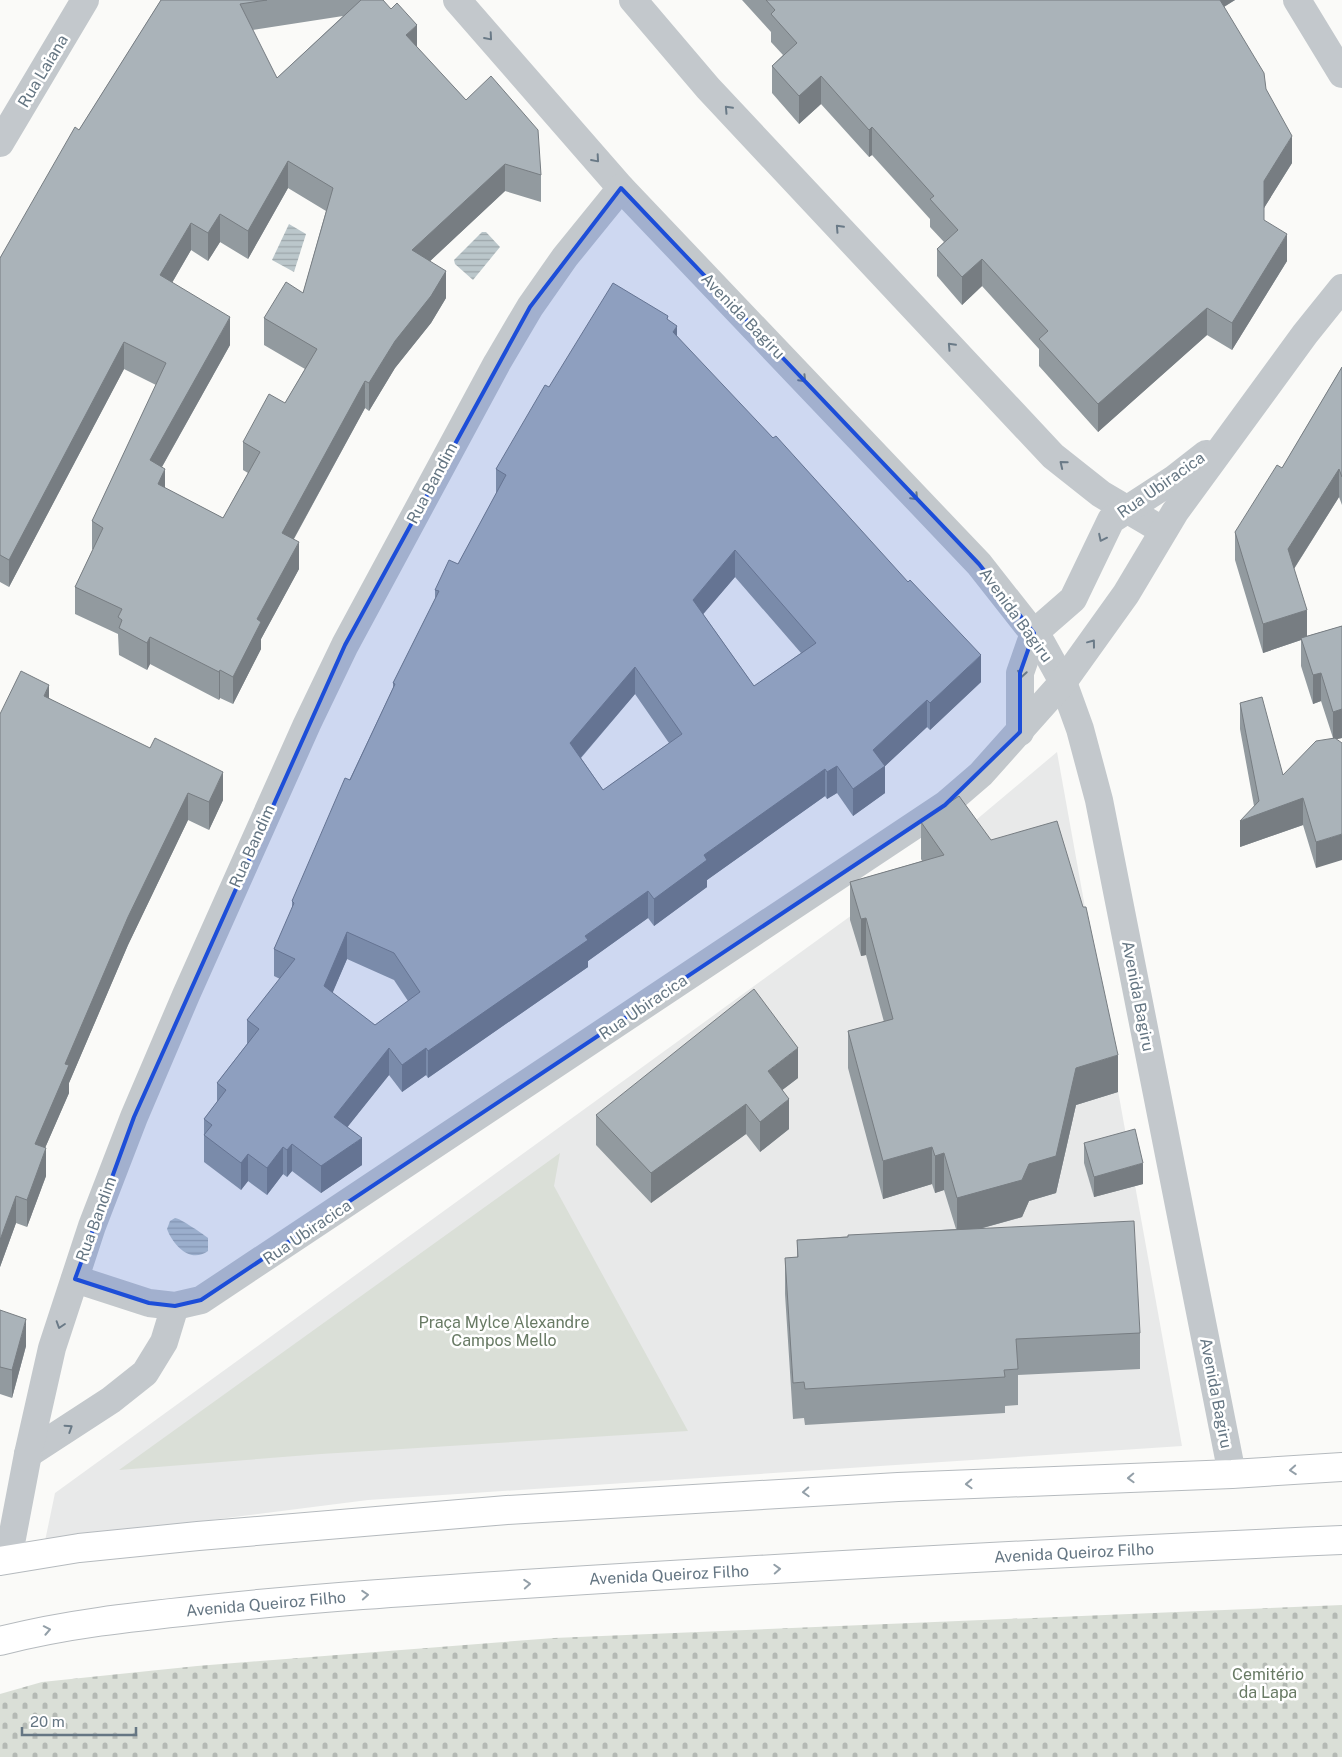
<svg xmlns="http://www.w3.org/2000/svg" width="1342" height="1757" font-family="'Public Sans',sans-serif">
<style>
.built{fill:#e8e9e9}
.cemetery{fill:url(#cemetery-stones)}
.park{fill:#dadfd7}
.water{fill:url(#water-rules)}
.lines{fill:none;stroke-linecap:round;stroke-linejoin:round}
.major-casing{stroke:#b5babe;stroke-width:30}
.minor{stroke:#c3c8cc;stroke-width:28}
.major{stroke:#fff;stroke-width:28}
.wall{fill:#929a9f;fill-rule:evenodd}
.shaded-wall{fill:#777d82}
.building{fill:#aab3b9;stroke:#777d82;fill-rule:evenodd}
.oneway{stroke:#6a7a87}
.oneway2{stroke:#939fa8}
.marked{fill:#1d4ed8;fill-opacity:0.2;stroke:#1d4ed8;stroke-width:4;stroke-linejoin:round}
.labels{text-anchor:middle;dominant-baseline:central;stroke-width:5;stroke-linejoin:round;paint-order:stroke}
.street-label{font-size:16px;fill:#657683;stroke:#fff}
.park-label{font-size:16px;fill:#687a64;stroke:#fff}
</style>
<defs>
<pattern id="cemetery-stones" width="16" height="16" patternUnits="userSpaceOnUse" patternTransform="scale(1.25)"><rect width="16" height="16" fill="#dadfd7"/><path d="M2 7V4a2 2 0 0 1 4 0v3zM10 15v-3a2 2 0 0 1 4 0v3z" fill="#b4b9b4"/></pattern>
<pattern id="water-rules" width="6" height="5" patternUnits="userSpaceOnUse" patternTransform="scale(1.25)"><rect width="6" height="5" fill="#bbc7cb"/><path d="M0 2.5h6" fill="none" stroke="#9ca6aa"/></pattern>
</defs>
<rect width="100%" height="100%" fill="#fafaf8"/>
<path class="built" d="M 1057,752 L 1182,1446 L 368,1500 L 45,1541 L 55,1493 L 932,857 Z"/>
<path class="cemetery" d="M 1342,1605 L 1342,1757 L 0,1757 L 0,1694 L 42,1682 L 197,1666 L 554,1638 Z"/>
<path class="park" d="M 560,1153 L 554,1186 L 688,1431 L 321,1454 L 119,1470 Z"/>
<g class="water">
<path d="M 289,224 L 306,234 L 294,272 L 272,260 Z"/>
<path d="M 482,232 L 486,232 L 500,247 L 473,280 L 455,264 L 454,260 Z"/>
<path d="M 175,1218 C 180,1218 204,1235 208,1238 L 208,1251 C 190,1264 173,1245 167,1229 L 170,1221 Z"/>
</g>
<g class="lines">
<defs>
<g id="major">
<path d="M 0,1561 L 79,1548 L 198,1536 L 507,1510 L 898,1487 L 1232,1474 L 1342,1467"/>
<path d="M 0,1641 C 66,1624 133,1617 200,1610 C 308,1598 416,1591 524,1584 C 797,1567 1069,1552 1342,1540"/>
</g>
</defs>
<use href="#major" class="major-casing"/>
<g class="minor">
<path d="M 457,0 L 621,188 L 979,564 L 1042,644 L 1063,682 L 1080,729 L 1099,800 L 1232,1474"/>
<path d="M 633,0 L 708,88 L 1053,456 L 1101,494 L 1162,530"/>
<path d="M 1297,0 L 1342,74"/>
<path d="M 0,143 L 85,0"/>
<path d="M 1020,732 L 1020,673 L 1034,633 L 1073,599 L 1111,520 L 1174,479 L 1206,454"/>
<path d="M 75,1279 L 149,1303 L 175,1306 L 201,1300 L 945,805 L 981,774 L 1063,682 L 1126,594 L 1175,512 L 1305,334 L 1342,288"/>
<path d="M 28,1454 L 111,1400 L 145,1373 L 164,1342 L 175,1306"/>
<path d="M 8,1559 L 28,1454 L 52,1348 L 92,1226 L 134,1117 L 186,995 L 307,724 L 345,645 L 497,363 L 530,307 L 565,257 L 621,188"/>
</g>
<use href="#major" class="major"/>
</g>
<g class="wall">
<path d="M 161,0 L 383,0 L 417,48 L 466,100 L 541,175 L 541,202 L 505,191 L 430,261 L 446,298 L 431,323 L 395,368 L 369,411 L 365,408 L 294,539 L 299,569 L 261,639 L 261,649 L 233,704 L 220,698 L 219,700 L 150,664 L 147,670 L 119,655 L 118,634 L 75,614 L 75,587 L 93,549 L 92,549 L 92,521 L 156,385 L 124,369 L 9,587 L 0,582 L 0,258 L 79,130 ZM 343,16 L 277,78 L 252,30 ZM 288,188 L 326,211 L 303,293 L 264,318 L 264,345 L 305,369 L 285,403 L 243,442 L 243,470 L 248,473 L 223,518 L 165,488 L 162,467 L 230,345 L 172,283 L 191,250 L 208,261 L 220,242 L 248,259 Z"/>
<path d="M 742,0 L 1235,0 L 1224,7 L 1266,89 L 1292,163 L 1264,208 L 1264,220 L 1287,261 L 1232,350 L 1207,335 L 1098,432 L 1039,366 L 1039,349 L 982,286 L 962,305 L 937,276 L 937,249 L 944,242 L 930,227 L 930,219 L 872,155 L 869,157 L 821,104 L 799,124 L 772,93 L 772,66 L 783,55 L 771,42 L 771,32 Z"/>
<path d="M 668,320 L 677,337 L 981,682 L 930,730 L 927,727 L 885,766 L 885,793 L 853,816 L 837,793 L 827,799 L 825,796 L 707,880 L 707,887 L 654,926 L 648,918 L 588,961 L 588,967 L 428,1078 L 426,1075 L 402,1092 L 389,1075 L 347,1127 L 362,1165 L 321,1193 L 292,1171 L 287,1177 L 283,1174 L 267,1195 L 248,1181 L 241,1190 L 204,1162 L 204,1119 L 217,1102 L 217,1083 L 247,1044 L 247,1020 L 280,979 L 274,976 L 274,949 L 292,909 L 292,901 L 393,688 L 393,683 L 435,599 L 435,590 L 458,564 L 496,494 L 496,469 L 549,387 ZM 735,577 L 801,653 L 754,686 L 703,614 ZM 635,694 L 669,743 L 603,790 L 581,758 ZM 347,959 L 394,980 L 408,1001 L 375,1025 L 332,993 Z"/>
<path d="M 1342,367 L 1342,505 L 1339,497 L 1294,569 L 1307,636 L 1342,626 L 1342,738 L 1336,739 L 1316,868 L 1303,825 L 1240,847 L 1254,806 L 1240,729 L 1240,703 L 1283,775 L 1333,738 L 1321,701 L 1313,704 L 1301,666 L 1301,640 L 1263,653 L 1235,560 L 1235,532 L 1282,468 Z"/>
<path d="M 49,698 L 223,800 L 209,830 L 188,820 L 128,945 L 69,1083 L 69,1093 L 45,1148 L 46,1176 L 27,1227 L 16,1223 L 0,1267 L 0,714 Z"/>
<path d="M 921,822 L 1118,1092 L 1076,1105 L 1056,1193 L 1029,1201 L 1022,1217 L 983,1228 L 1140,1333 L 1140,1369 L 1018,1375 L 1018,1405 L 1005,1406 L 1005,1413 L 805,1425 L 804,1418 L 793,1419 L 785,1294 L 785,1258 L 797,1257 L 797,1240 L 956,1229 L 944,1190 L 935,1193 L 932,1184 L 883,1199 L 848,1068 L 848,1031 L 884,1022 L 866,955 L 861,956 L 850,920 L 850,882 L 922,861 L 921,859 Z"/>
<path d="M 798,1078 L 782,1090 L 789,1129 L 760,1152 L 746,1134 L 651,1203 L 596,1145 L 596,1115 Z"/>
<path d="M 1084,1143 L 1143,1184 L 1094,1197 L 1084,1163 Z"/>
<path d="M 0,1310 L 26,1346 L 12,1398 L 0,1394 Z"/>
</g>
<g class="shaded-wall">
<path d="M 1212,0 L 1235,0 L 1212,14 Z"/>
<path d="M 417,25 L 417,52 L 406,35 Z"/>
<path d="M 821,76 L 821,104 L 799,124 L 799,96 Z"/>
<path d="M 872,127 L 872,155 L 869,157 L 869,130 Z"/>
<path d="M 1292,136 L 1292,163 L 1264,208 L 1264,181 Z"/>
<path d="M 288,161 L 288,188 L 248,259 L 248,231 Z"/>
<path d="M 505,164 L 505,191 L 412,278 L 412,250 Z"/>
<path d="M 220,214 L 220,242 L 208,261 L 208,233 Z"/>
<path d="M 191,223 L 191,250 L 160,303 L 160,275 Z"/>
<path d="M 1287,234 L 1287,261 L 1232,350 L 1232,323 Z"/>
<path d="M 982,259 L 982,286 L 962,305 L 962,277 Z"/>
<path d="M 446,271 L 446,298 L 431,323 L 395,368 L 369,411 L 369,383 L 395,341 Z"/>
<path d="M 1207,308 L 1207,335 L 1098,432 L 1098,404 Z"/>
<path d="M 230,317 L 230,345 L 150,488 L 150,460 Z"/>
<path d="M 677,326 L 677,353 L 673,332 Z"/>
<path d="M 124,342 L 124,369 L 9,587 L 9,560 Z"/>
<path d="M 365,381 L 365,408 L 282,560 L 282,533 Z"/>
<path d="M 165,469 L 165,497 L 158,484 Z"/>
<path d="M 1339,469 L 1339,497 L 1288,578 L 1288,549 Z"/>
<path d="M 299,542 L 299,569 L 261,639 L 261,649 L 233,704 L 233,677 L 257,619 Z"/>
<path d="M 735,550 L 735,577 L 693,626 L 693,600 Z"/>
<path d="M 1307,610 L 1307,638 L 1263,653 L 1263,624 Z"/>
<path d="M 150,637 L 150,664 L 147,670 L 147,643 Z"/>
<path d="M 981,655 L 981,682 L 930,730 L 930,703 Z"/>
<path d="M 635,667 L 635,694 L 570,770 L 570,743 Z"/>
<path d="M 220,670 L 220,698 L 219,700 L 219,672 Z"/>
<path d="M 1321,673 L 1321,701 L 1313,704 L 1313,675 Z"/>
<path d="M 49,685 L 49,712 L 44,696 Z"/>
<path d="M 927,700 L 927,727 L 883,768 L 885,766 L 885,793 L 853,816 L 853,789 L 873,750 Z"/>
<path d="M 1342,709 L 1342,738 L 1333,740 L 1333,712 Z"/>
<path d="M 837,766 L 837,793 L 827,799 L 827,772 Z"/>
<path d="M 825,769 L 825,796 L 707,880 L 707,887 L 654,926 L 654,899 L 704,855 Z"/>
<path d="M 223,772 L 223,800 L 209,830 L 209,802 Z"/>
<path d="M 188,793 L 188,820 L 128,945 L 69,1083 L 69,1093 L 35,1171 L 35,1144 L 65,1064 L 128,917 Z"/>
<path d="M 1303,798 L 1303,825 L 1240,847 L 1240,821 Z"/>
<path d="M 1342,834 L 1342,860 L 1316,868 L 1316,842 Z"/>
<path d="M 648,891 L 648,918 L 588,961 L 588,967 L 428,1078 L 428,1051 L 585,936 Z"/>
<path d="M 866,918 L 866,955 L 861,956 L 861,919 Z"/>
<path d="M 347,932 L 347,959 L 324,1013 L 324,986 Z"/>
<path d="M 389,1048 L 389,1075 L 334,1144 L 334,1117 Z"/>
<path d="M 426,1048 L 426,1075 L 402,1092 L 402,1065 Z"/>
<path d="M 798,1048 L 798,1078 L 768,1101 L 768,1071 Z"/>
<path d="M 1118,1055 L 1118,1092 L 1076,1105 L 1056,1193 L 1029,1201 L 1022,1217 L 957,1235 L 957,1198 L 1029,1164 L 1076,1068 Z"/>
<path d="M 789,1099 L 789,1129 L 760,1152 L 760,1122 Z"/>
<path d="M 746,1104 L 746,1134 L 651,1203 L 651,1173 Z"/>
<path d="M 362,1138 L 362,1165 L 321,1193 L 321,1166 Z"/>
<path d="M 292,1144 L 292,1171 L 287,1177 L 287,1150 Z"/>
<path d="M 283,1147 L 283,1174 L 267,1195 L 267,1168 Z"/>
<path d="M 932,1147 L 932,1184 L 883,1199 L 883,1161 Z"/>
<path d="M 46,1148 L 46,1176 L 27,1227 L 27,1200 Z"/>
<path d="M 944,1153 L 944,1190 L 935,1193 L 935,1156 Z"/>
<path d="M 248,1154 L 248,1181 L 241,1190 L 241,1163 Z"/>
<path d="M 1143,1163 L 1143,1184 L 1094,1197 L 1094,1177 Z"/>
<path d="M 16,1196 L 16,1223 L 0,1267 L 0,1240 Z"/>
<path d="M 26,1319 L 26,1346 L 12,1398 L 12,1370 Z"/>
</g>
<g class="building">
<path d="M 161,0 L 267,0 L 240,4 L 277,78 L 361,0 L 383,0 L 391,9 L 397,3 L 417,25 L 406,35 L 466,100 L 491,76 L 538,130 L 541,175 L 505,164 L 412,250 L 446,271 L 431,296 L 395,341 L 369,383 L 365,381 L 282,533 L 299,542 L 257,619 L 261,622 L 233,677 L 220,670 L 219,672 L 150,637 L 147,643 L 119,628 L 122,620 L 118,617 L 122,609 L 75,587 L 103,528 L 92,521 L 166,363 L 124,342 L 9,560 L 0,555 L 0,258 L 75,127 L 79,130 ZM 288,161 L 333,188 L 303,293 L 286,282 L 264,318 L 317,349 L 285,403 L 269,394 L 243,442 L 260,452 L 223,518 L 158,484 L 165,469 L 150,460 L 230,317 L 160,275 L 191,223 L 208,233 L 220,214 L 248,231 Z"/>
<path d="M 766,0 L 1220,0 L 1264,73 L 1266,89 L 1292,136 L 1264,181 L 1264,220 L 1287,234 L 1232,323 L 1207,308 L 1098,404 L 1039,339 L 1048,331 L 982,259 L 962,277 L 937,249 L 958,230 L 930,199 L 934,196 L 872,127 L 869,130 L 821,76 L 799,96 L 772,66 L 797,43 L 771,14 L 775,10 Z"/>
<path d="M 613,283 L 668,316 L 667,319 L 677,326 L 673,332 L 773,438 L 776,436 L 908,582 L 910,580 L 981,655 L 930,703 L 927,700 L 873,750 L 885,766 L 853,789 L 837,766 L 827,772 L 825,769 L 704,855 L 707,860 L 654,899 L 648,891 L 585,936 L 588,940 L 428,1051 L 426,1048 L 402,1065 L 389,1048 L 334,1117 L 362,1138 L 321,1166 L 292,1144 L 287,1150 L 283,1147 L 267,1168 L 248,1154 L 241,1163 L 204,1135 L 212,1125 L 204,1119 L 226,1090 L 217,1083 L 259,1029 L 247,1020 L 295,959 L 274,949 L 294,903 L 292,901 L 345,778 L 350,780 L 395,684 L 393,683 L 439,591 L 435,590 L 449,560 L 458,564 L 506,475 L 496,469 L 545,385 L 549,387 ZM 735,550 L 816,643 L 754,686 L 693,600 ZM 635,667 L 682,734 L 603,790 L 570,743 ZM 347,932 L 394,953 L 420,992 L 375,1025 L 324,986 Z"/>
<path d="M 1342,367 L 1342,477 L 1339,469 L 1288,549 L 1307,610 L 1263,624 L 1235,532 L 1277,465 L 1282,468 Z"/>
<path d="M 1342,626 L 1342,709 L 1333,712 L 1321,673 L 1313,675 L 1301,638 Z"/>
<path d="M 21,671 L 49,685 L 44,696 L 150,748 L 155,738 L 223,772 L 209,802 L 188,793 L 128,917 L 65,1064 L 69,1065 L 35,1144 L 46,1148 L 27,1200 L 16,1196 L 0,1240 L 0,714 Z"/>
<path d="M 1262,697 L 1283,775 L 1316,741 L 1335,738 L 1342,743 L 1342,834 L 1316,842 L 1303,798 L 1240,821 L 1259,801 L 1240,703 Z"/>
<path d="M 959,796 L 991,840 L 1057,821 L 1083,907 L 1086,907 L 1118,1055 L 1076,1068 L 1056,1156 L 1029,1164 L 1022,1180 L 957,1198 L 944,1153 L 935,1156 L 932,1147 L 883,1161 L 848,1031 L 893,1019 L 866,918 L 861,919 L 850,882 L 944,855 L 921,822 Z"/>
<path d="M 754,989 L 798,1048 L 768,1071 L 789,1099 L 760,1122 L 746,1104 L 651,1173 L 596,1115 Z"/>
<path d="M 1135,1129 L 1143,1163 L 1094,1177 L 1084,1143 Z"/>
<path d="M 1134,1221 L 1140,1333 L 1016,1339 L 1018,1369 L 1004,1370 L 1005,1377 L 805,1389 L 804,1382 L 793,1383 L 785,1258 L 798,1257 L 797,1240 L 848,1237 L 848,1235 Z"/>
<path d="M 0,1310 L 26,1319 L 12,1370 L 0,1367 Z"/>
</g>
<defs><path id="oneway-chevron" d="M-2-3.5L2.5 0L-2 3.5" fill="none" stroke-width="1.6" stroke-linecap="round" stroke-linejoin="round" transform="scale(1.25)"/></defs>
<g class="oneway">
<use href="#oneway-chevron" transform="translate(489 37) rotate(49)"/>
<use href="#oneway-chevron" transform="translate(728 109) rotate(-133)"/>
<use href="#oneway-chevron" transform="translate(596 159) rotate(49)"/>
<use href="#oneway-chevron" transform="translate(839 228) rotate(-133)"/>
<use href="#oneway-chevron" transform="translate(951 346) rotate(-133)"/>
<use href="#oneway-chevron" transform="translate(803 379) rotate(46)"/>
<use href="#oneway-chevron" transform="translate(1063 464) rotate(-141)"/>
<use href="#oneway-chevron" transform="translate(915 497) rotate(46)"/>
<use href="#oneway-chevron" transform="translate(1102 538) rotate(116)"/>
<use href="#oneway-chevron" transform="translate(1092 643) rotate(-53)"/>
<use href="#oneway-chevron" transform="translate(1022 674) rotate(99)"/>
<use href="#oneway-chevron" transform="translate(60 1325) rotate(108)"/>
<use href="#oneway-chevron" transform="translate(69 1428) rotate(-33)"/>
</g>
<g class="oneway2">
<use href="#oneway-chevron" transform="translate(1293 1470) rotate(176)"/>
<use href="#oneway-chevron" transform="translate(1131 1478) rotate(178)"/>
<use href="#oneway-chevron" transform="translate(969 1484) rotate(178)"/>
<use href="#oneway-chevron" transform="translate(806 1492) rotate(177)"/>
<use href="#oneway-chevron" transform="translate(777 1569) rotate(-3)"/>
<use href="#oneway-chevron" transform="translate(527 1584) rotate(-4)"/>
<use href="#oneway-chevron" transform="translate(365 1595) rotate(-4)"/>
<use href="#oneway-chevron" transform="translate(47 1630) rotate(-11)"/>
</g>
<path class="marked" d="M 621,188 L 979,564 L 1034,633 L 1020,673 L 1020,732 L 945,805 L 201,1300 L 175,1306 L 149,1303 L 75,1279 L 134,1117 L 345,645 L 530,307 Z"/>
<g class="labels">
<g class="street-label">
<text transform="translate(43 71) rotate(-59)">Rua Laiana</text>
<text transform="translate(743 316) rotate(46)">Avenida Bagiru</text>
<text transform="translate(432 483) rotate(-62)">Rua Bandim</text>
<text transform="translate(1161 485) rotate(-35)">Rua Ubiracica</text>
<text transform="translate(1016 615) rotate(54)">Avenida Bagiru</text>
<text transform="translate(252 846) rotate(-66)">Rua Bandim</text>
<text transform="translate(1138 996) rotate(79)">Avenida Bagiru</text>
<text transform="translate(643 1007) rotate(-34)">Rua Ubiracica</text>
<text transform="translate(96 1219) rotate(-70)">Rua Bandim</text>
<text transform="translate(307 1232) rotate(-34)">Rua Ubiracica</text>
<text transform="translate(1216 1393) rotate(79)">Avenida Bagiru</text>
<text transform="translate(1074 1553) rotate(-3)">Avenida Queiroz Filho</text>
<text transform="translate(669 1575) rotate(-3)">Avenida Queiroz Filho</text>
<text transform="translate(266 1604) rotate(-5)">Avenida Queiroz Filho</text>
</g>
<g class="park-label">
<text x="504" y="1322">Praça Mylce Alexandre<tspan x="504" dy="18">Campos Mello</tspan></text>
<text x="1268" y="1674">Cemitério<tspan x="1268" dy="18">da Lapa</tspan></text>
</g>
</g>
<path d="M22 1727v8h114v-8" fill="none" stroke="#657683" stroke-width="2.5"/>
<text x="30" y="1727" font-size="15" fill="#657683" stroke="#ffffff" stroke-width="4" paint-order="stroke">20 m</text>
</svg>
